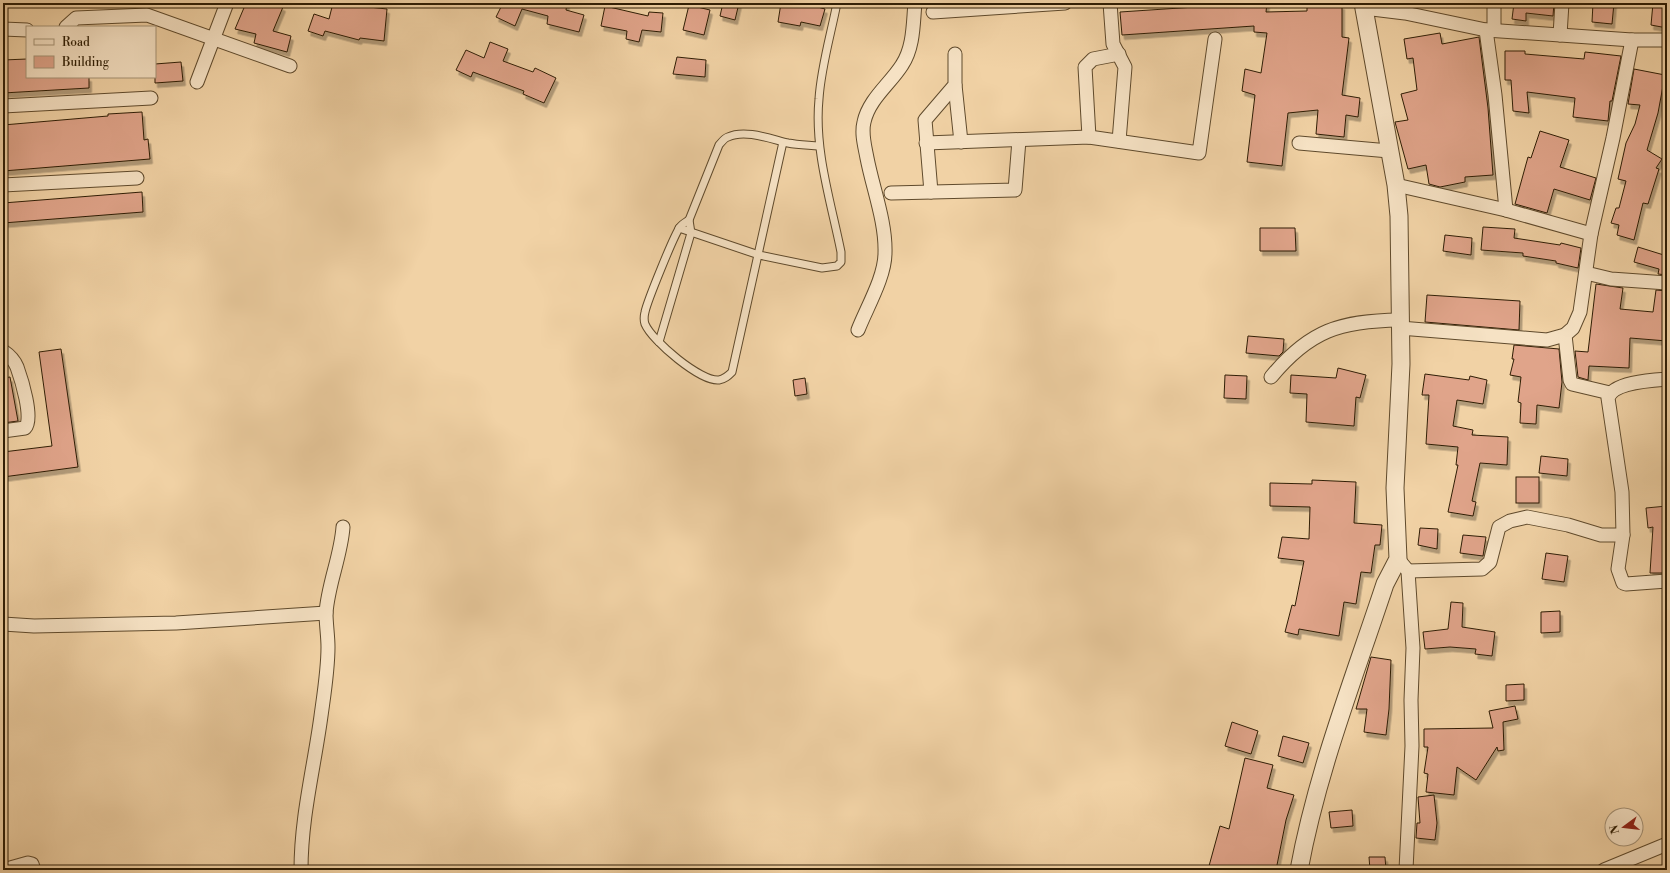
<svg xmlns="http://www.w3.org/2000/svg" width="1670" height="873" font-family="'Libre Bodoni',serif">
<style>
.building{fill:#e0a48a;stroke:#2e1d04;filter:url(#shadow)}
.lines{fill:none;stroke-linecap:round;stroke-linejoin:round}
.service-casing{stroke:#5f4a2c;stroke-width:9}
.minor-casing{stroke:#5f4a2c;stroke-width:15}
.tertiary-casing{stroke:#5f4a2c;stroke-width:19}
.service{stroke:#f6e2c4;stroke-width:7}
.minor{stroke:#f6e2c4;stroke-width:13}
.tertiary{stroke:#f6e2c4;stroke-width:17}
</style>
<defs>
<filter id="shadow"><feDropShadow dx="2.5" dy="4.5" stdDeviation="0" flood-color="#0004"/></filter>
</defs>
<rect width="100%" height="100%" fill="#f1d2a5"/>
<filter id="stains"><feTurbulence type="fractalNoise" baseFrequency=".005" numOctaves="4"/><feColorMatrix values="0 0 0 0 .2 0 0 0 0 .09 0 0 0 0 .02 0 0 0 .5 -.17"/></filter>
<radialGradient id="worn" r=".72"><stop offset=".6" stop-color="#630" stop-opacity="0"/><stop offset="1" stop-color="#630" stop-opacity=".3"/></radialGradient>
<g class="building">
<path d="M 246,3 L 275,3 L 283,7 L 273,31 L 291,36 L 287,52 L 254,43 L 256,34 L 235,29 Z"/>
<path d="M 333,3 L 387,9 L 384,41 L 360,38 L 359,40 L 325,31 L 323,36 L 308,31 L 314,14 L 329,19 Z"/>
<path d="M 503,3 L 567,3 L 566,10 L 584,15 L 579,32 L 547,24 L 548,16 L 522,9 L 515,26 L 496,17 Z"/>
<path d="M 723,3 L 739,3 L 735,20 L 720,16 Z"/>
<path d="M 781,3 L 803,3 L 825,9 L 820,26 L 801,22 L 800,26 L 778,22 Z"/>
<path d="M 1255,3 L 1267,3 L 1266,12 L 1307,11 L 1307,4 L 1342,5 L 1342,37 L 1349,38 L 1342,95 L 1360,98 L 1358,117 L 1346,115 L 1344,137 L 1316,134 L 1318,110 L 1288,113 L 1282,166 L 1247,162 L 1255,95 L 1242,91 L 1245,69 L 1261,73 L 1267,33 L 1254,32 L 1254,26 L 1122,35 L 1120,12 Z"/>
<path d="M 1514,3 L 1554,3 L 1553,16 L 1526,13 L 1526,21 L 1512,19 Z"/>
<path d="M 1593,3 L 1614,3 L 1612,24 L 1592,22 Z"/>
<path d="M 1653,3 L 1667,3 L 1667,28 L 1651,25 Z"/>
<path d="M 689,5 L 710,10 L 704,35 L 683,30 Z"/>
<path d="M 605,6 L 648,16 L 649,12 L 663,13 L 661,32 L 642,30 L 639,42 L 626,39 L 627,31 L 601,26 Z"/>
<path d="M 1440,33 L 1442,44 L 1479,37 L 1488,108 L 1493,175 L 1465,177 L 1465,182 L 1440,187 L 1429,184 L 1426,165 L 1408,169 L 1395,122 L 1408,120 L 1401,94 L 1417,90 L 1413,58 L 1407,59 L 1404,39 Z"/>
<path d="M 490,42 L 508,49 L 503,61 L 533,72 L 535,68 L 556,78 L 544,103 L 523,94 L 524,91 L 473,72 L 471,77 L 456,70 L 466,50 L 484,58 Z"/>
<path d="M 1505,51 L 1525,51 L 1525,54 L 1584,59 L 1585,52 L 1621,56 L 1612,101 L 1610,101 L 1608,121 L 1573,117 L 1575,98 L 1527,92 L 1529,113 L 1513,111 L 1511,80 L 1505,80 Z"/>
<path d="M 677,57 L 706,60 L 705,77 L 673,74 Z"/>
<path d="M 27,59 L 27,77 L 89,77 L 89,88 L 3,93 L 3,60 Z"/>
<path d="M 181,62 L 183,81 L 155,83 L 155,64 Z"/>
<path d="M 1634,69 L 1665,75 L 1658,113 L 1647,150 L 1662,159 L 1656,168 L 1659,169 L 1648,204 L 1643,203 L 1634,240 L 1617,235 L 1619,225 L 1611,223 L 1616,208 L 1619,208 L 1626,181 L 1618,179 L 1626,143 L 1635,124 L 1640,105 L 1628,104 Z"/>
<path d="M 142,112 L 144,140 L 148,139 L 150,159 L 3,171 L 3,125 L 108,116 L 108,114 Z"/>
<path d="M 1540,131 L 1569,140 L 1560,167 L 1596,178 L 1590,200 L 1554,189 L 1547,213 L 1515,204 L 1528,157 L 1531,158 Z"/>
<path d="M 142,192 L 143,212 L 3,223 L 3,203 Z"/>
<path d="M 1483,227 L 1515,229 L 1514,238 L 1560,245 L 1561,243 L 1581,248 L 1578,268 L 1556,263 L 1556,261 L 1523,256 L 1523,253 L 1481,250 Z"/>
<path d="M 1260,228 L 1295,228 L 1296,251 L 1260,251 Z"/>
<path d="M 1445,235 L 1472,238 L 1471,255 L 1443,251 Z"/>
<path d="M 1638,247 L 1667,256 L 1667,275 L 1658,274 L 1659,269 L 1634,262 Z"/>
<path d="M 1596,284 L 1623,288 L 1620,309 L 1653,312 L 1656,290 L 1667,291 L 1667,341 L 1630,338 L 1629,368 L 1589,366 L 1588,380 L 1578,377 L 1575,351 L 1588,352 Z"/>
<path d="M 1427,295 L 1520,301 L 1519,330 L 1425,322 Z"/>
<path d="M 1248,336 L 1284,339 L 1283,352 L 1279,356 L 1246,353 Z"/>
<path d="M 1514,345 L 1559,349 L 1562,382 L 1559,408 L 1537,405 L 1536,424 L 1520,423 L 1521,403 L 1518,402 L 1521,377 L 1510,375 L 1514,359 L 1512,359 Z"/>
<path d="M 61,349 L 78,467 L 3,477 L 3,452 L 52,446 L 39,352 Z"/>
<path d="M 1338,368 L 1366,375 L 1360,398 L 1356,397 L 1354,426 L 1306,422 L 1307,394 L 1290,393 L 1291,375 L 1336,378 Z"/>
<path d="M 1425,374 L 1469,380 L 1470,376 L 1487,380 L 1483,404 L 1457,400 L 1453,426 L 1473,430 L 1472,435 L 1508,437 L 1507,465 L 1480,463 L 1472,501 L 1476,502 L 1473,516 L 1448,512 L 1458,465 L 1456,465 L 1458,447 L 1426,444 L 1429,395 L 1422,395 Z"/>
<path d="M 1225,375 L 1247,376 L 1246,399 L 1224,398 Z"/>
<path d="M 10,377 L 18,421 L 3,423 L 3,378 Z"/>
<path d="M 805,378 L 807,394 L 795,396 L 793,380 Z"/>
<path d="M 1541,456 L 1568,459 L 1567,476 L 1539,473 Z"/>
<rect x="1516" y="477" width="23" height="26"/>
<path d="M 1312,480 L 1356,482 L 1354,523 L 1382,525 L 1380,545 L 1375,545 L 1371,573 L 1361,572 L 1356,604 L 1344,602 L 1339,636 L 1299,629 L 1298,635 L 1285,632 L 1292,605 L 1295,606 L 1304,561 L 1278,558 L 1282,537 L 1309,539 L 1310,507 L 1270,506 L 1270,483 L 1312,484 Z"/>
<path d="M 1667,506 L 1667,573 L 1650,573 L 1653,527 L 1648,528 L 1646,508 Z"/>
<path d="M 1420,528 L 1438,529 L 1437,549 L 1418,545 Z"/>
<path d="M 1463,535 L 1486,537 L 1483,556 L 1460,553 Z"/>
<path d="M 1546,553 L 1568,556 L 1564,582 L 1542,579 Z"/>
<path d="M 1451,602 L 1463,603 L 1462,627 L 1495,632 L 1492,656 L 1475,654 L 1476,649 L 1450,647 L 1425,649 L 1423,632 L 1448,629 Z"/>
<path d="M 1560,611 L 1560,632 L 1541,633 L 1541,612 Z"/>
<path d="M 1371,657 L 1391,660 L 1389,709 L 1386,735 L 1364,732 L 1367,709 L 1356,709 Z"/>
<path d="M 1524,684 L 1524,700 L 1506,701 L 1506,685 Z"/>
<path d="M 1515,706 L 1518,719 L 1503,722 L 1504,750 L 1498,751 L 1497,747 L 1476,780 L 1457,767 L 1454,795 L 1426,792 L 1428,774 L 1424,773 L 1428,747 L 1424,747 L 1424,729 L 1493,728 L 1489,711 Z"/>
<path d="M 1232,722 L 1258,731 L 1251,754 L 1225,746 Z"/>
<path d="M 1283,736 L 1309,743 L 1303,763 L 1278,756 Z"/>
<path d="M 1245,758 L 1273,765 L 1267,788 L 1294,795 L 1286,820 L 1276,870 L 1222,870 L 1209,866 L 1220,826 L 1229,829 Z"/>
<path d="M 1434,795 L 1437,823 L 1435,840 L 1416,838 L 1417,823 L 1420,823 L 1418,797 Z"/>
<path d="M 1352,810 L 1353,826 L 1331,828 L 1329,812 Z"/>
<path d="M 1369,857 L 1385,857 L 1386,870 L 1370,870 Z"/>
</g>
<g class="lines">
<defs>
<g id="service">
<path d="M 783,142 L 732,372 C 728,376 725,379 719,380 C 701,382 652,341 645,324 C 644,321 644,316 645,312 C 647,302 674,235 680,227 C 682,224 686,222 689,220 L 719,145 C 721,143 724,138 728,137 C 745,129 771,139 788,143 C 798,145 809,145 819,146"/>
<path d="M 679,228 L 759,255 L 822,268 L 837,266 L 841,262 L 841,252 C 831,202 814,150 819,99 C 821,67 831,34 837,3"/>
<path d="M 659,342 L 691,233 L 689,220"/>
</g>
<g id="minor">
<path d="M 1110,3 L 1113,44 L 1125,67 L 1119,141"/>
<path d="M 1494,3 L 1494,30"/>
<path d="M 1364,8 L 1405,13 L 1486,30 L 1632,40 L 1667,40"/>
<path d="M 933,12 L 1065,3"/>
<path d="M 66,27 L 76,18 L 147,15 L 290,66"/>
<path d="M 3,29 L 27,30"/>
<path d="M 1486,30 L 1495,95 L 1506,210 L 1591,234"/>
<path d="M 1560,35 L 1562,3"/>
<path d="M 197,82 L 227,3"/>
<path d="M 955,85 L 961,142"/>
<path d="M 3,106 L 151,98"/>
<path d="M 1089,137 L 1085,67 L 1093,59 L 1119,54"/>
<path d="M 926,143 L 1089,137 L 1199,153 L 1215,39"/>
<path d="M 1299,143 L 1389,151"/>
<path d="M 3,185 L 137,178"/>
<path d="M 1396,185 L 1506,210"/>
<path d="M 931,192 L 925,120 L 955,85 L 955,54"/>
<path d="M 891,193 L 1015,190 L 1019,140"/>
<path d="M 1586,273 L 1611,279 L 1667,283"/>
<path d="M 1400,328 L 1547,340 L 1565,335 L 1573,328 L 1580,312 L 1591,234 L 1613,138 L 1632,40"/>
<path d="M 858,330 C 867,307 885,277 885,253 C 886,222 873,189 867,158 C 865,147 861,134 864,122 C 869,99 890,84 902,65 C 914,47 913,23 915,3"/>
<path d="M 1565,335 L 1570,380 L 1572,384 L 1610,393"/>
<path d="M 3,351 C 9,355 14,360 17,367 C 21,378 34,419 25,428 L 3,431"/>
<path d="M 1271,377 C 1310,330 1340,321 1400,320"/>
<path d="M 1667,379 C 1653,380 1613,382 1608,398 L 1622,492 L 1623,535 L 1618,569 L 1623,583 L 1626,584 L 1667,581"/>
<path d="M 1398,559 L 1408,571 L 1413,648 L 1411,700 L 1412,746 L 1406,870"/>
<path d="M 1408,571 L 1482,569 L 1490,562 L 1499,527 L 1510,521 L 1527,517 L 1568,525 L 1601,535 L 1623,535"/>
<path d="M 3,624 L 34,626 L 176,623 L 326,613"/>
<path d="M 3,870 L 28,863 L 32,864 L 34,870"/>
<path d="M 301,870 C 301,817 314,768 321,716 C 324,694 328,670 328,647 C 328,636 326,624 326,613 C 328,584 341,556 343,527"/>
<path d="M 1604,870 L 1667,844"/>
</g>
<path id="tertiary" d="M 1299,870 C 1317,772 1354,678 1385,584 L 1398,559 L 1395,488 L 1401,364 L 1399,216 L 1396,185 L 1363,3"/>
</defs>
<use href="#service" class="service-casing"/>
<use href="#minor" class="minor-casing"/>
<use href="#tertiary" class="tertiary-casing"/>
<use href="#service" class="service"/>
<use href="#minor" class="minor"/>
<use href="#tertiary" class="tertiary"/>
</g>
<rect width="1670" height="873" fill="none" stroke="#f1d2a5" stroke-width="16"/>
<rect x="4" y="4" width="1662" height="865" fill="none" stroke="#2e1d04" stroke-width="2"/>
<rect x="8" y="8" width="1654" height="857" fill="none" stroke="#2e1d04"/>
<rect x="26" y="26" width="130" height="52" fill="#f6e2c4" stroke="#a69377"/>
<rect x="34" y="39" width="20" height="6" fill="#f6e2c4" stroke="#a69377"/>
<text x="62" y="46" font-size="12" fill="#2e1d04">Road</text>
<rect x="34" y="56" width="20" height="12" fill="#e0a48a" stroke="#a69377"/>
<text x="62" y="66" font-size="12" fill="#2e1d04">Building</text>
<g transform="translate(1624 827) rotate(255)"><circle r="19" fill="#f6e2c4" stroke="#a69377"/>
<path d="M0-3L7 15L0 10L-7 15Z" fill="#8f2418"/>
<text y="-6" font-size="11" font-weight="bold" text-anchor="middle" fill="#2e1d04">N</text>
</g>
<rect width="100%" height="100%" filter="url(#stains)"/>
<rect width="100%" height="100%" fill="url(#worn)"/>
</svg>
